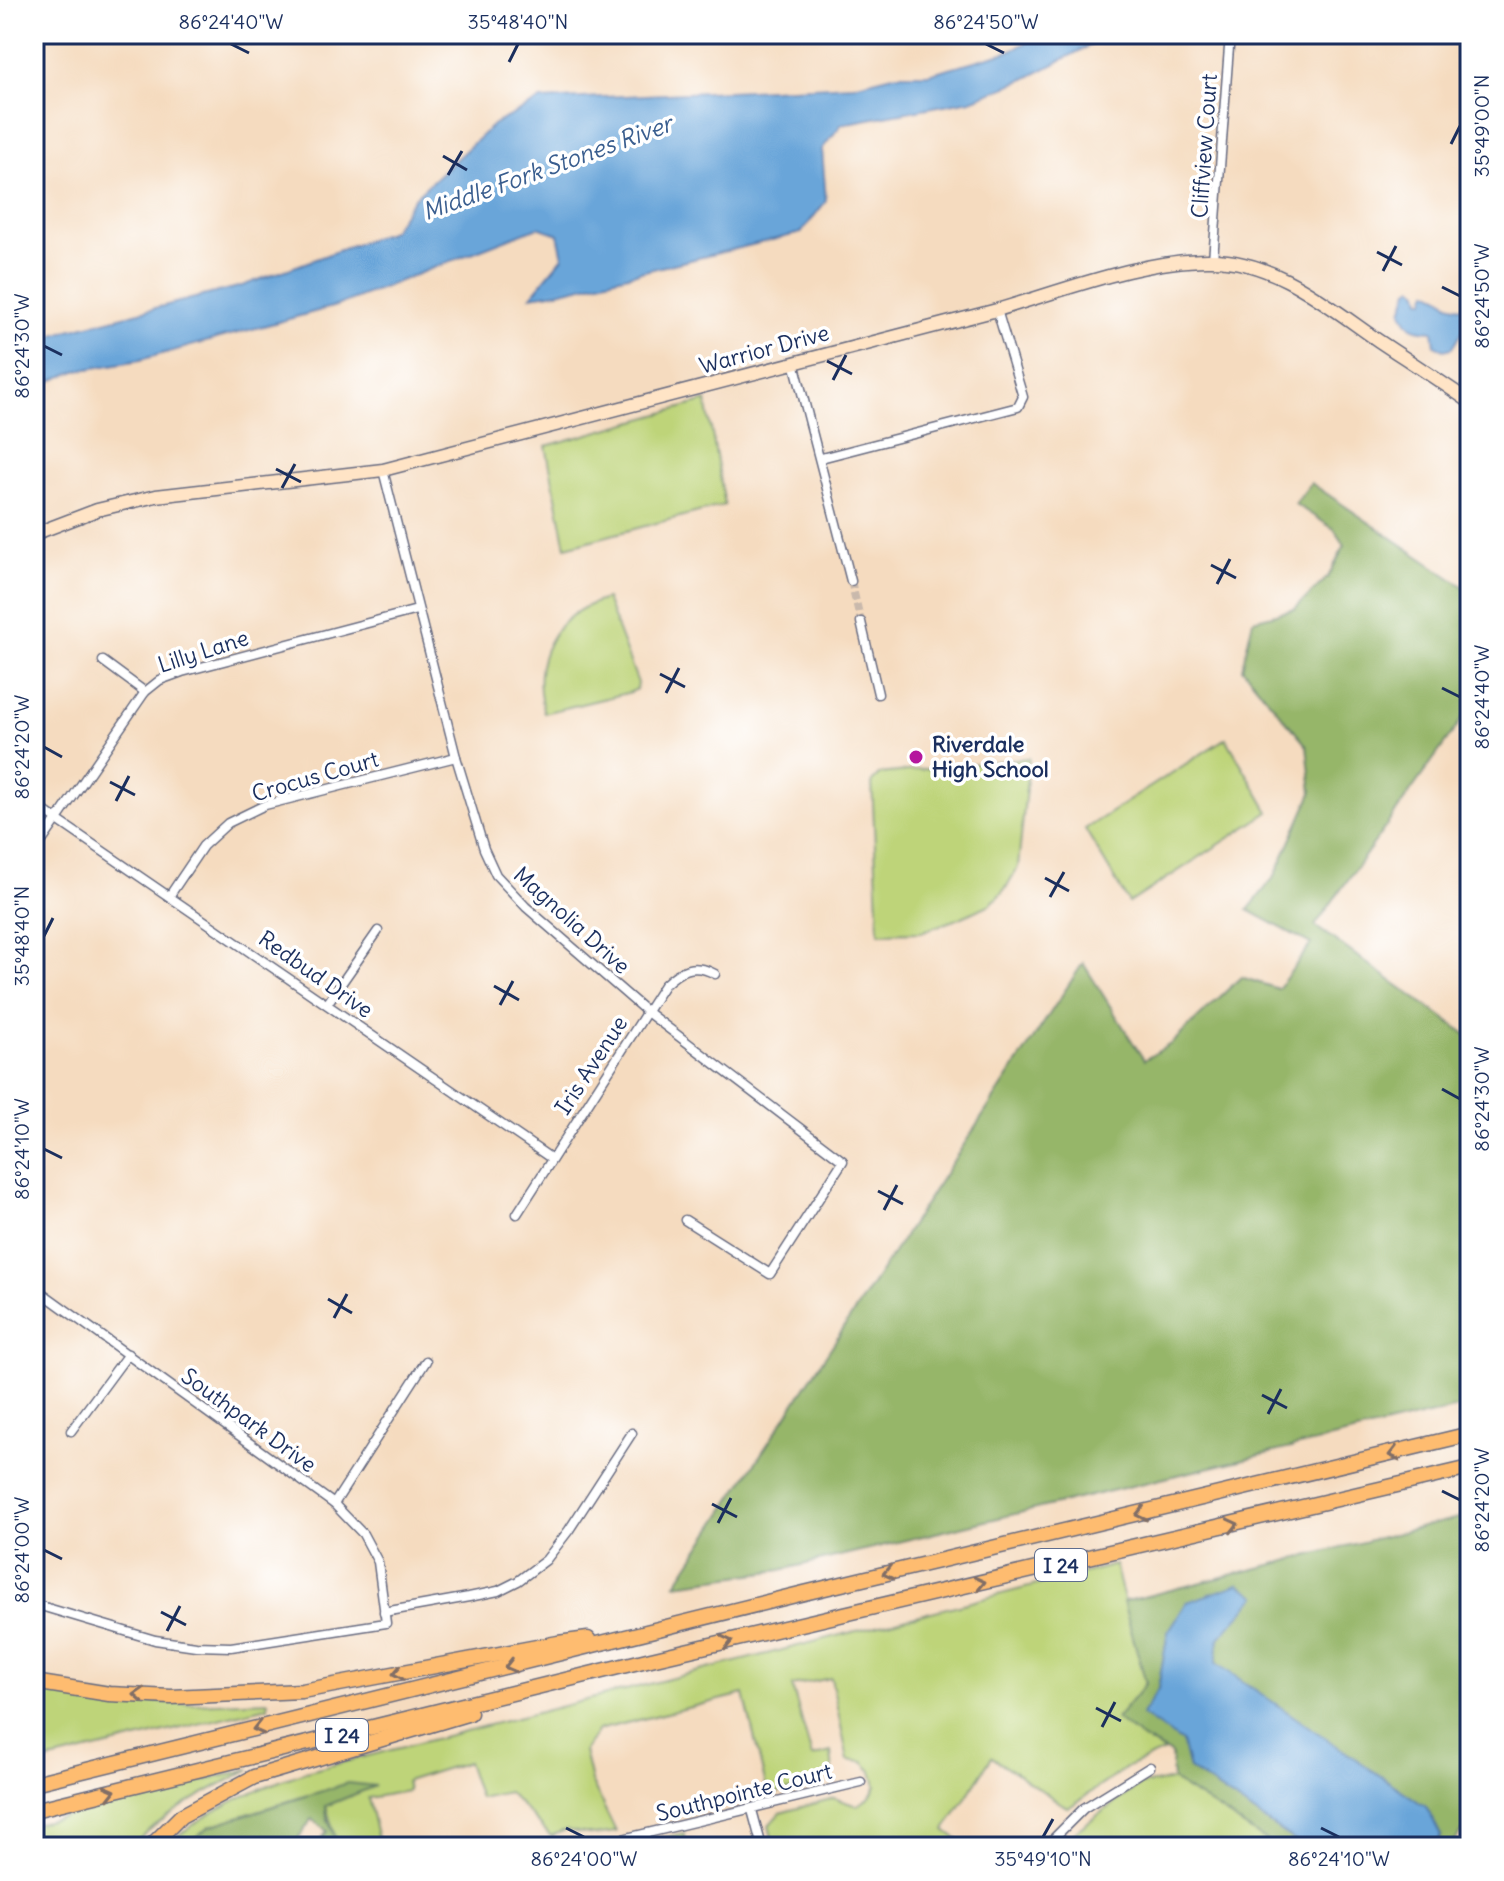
<svg xmlns="http://www.w3.org/2000/svg" width="1504" height="1881" font-family="Delius,sans-serif">
<style>
.green{fill:#bed479;stroke:#6c826c;stroke-width:2}
.forest{fill:#96b669;stroke:#587264;stroke-width:2}
.water{fill:#69a5d9;stroke:#426a9c;stroke-width:2}
.lines{fill:none;stroke-linecap:round;stroke-linejoin:round}
.street-tunnel{stroke:#c9b9ac;stroke-width:8;stroke-dasharray:8 4;stroke-linecap:butt}
.street-casing{stroke:#676b80;stroke-width:11}
.secondary-casing{stroke:#676b80;stroke-width:15}
.highway-casing{stroke:#676b80;stroke-width:17}
.street{stroke:#fff;stroke-width:8}
.secondary{stroke:#ffe4c6;stroke-width:12}
.highway{stroke:#febc70;stroke-width:14}
.oneway{stroke:#816e66}
.ticks{fill:none;stroke:#1b2f5e;stroke-width:3}
.poi-dot{fill:#b5179e;stroke:#fff;stroke-width:3}
.labels{text-anchor:middle;dominant-baseline:central;stroke-width:7;stroke-linejoin:round;paint-order:stroke}
.shield{fill:#fff;stroke:#5f6d8e;stroke-width:2}
.shield-label{font-size:20px;font-weight:bold;fill:#1b2f5e}
.street-label{font-size:22px;fill:#1b2f5e;stroke:#fff}
.poi-label{font-size:22px;font-weight:bold;fill:#1b2f5e;stroke:#fff;text-anchor:start}
.water-label{font-size:24px;font-style:italic;fill:#3a5e8f;stroke:#fff}
.neatline{fill:none;stroke:#1b2f5e;stroke-width:3}
.ticks-label{font-size:20px;text-anchor:middle;fill:#1b2f5e}
</style>
<rect width="100%" height="100%" fill="#fff"/>
<filter id="ink" filterUnits="userSpaceOnUse"><feTurbulence type="fractalNoise" baseFrequency=".0125" numOctaves="2"/><feDisplacementMap in="SourceGraphic" scale="16" xChannelSelector="R" yChannelSelector="G"/><feConvolveMatrix kernelMatrix="1 2 1 2 8 2 1 2 1" color-interpolation-filters="sRGB"/></filter>
<filter id="wash" filterUnits="userSpaceOnUse"><feTurbulence type="fractalNoise" baseFrequency=".006" numOctaves="4" result="noise"/><feDisplacementMap in="SourceGraphic" scale="32" xChannelSelector="R" yChannelSelector="G"/><feGaussianBlur stdDeviation="1.8" result="paint"/><feColorMatrix in="noise" values="0 0 0 0 0 0 0 0 0 0 0 0 0 0 0 0 0 1.4 0 .05"/><feComposite in="paint" operator="in"/></filter>
<g filter="url(#wash)">
<rect width="100%" height="100%" fill="#f5dbbf"/>
<g class="green">
<path d="M 706,401 L 725,505 L 566,547 L 546,446 Z"/>
<path d="M 606,599 L 638,683 L 637,689 L 631,692 L 544,713 C 529,660 553,614 606,599 Z"/>
<path d="M 1226,738 L 1269,812 L 1129,903 L 1085,829 Z"/>
<path d="M 1029,758 L 1018,867 L 1006,888 L 991,904 L 960,918 L 921,932 L 879,933 L 872,782 L 880,774 Z"/>
<path d="M 1115,1565 L 1146,1683 L 1143,1739 L 1165,1751 L 1128,1767 L 1068,1808 L 992,1757 L 945,1830 L 969,1847 L 774,1847 L 769,1825 L 780,1813 L 834,1798 L 857,1806 L 870,1797 L 876,1786 L 872,1771 L 863,1762 L 848,1760 L 831,1678 L 792,1686 L 812,1757 L 831,1752 L 833,1773 C 814,1786 790,1790 768,1795 L 744,1694 L 598,1730 L 584,1751 L 591,1781 L 616,1832 L 594,1835 L 565,1830 L 551,1836 L 508,1792 L 479,1798 L 467,1762 L 406,1781 L 408,1791 L 368,1798 L 380,1847 L 372,1847 L 364,1842 L 357,1847 L 338,1847 L 326,1806 L 307,1795 L 210,1826 L 183,1847 L 165,1847 C 204,1811 255,1789 305,1772 Z"/>
<path d="M 34,1687 L 128,1700 L 191,1704 L 268,1701 L 268,1707 L 34,1764 Z"/>
<path d="M 250,1769 C 207,1791 165,1813 130,1847 L 34,1847 L 34,1824 Z"/>
<path d="M 1173,1780 L 1276,1847 L 1061,1847 L 1077,1830 L 1140,1785 Z"/>
<path d="M 684,1833 L 688,1847 L 630,1847 Z"/>
</g>
<g class="forest">
<path d="M 1311,483 L 1470,591 L 1470,708 L 1315,926 L 1470,1037 L 1470,1405 L 781,1570 L 676,1584 L 1083,963 L 1144,1060 L 1172,1043 L 1241,977 L 1278,989 L 1311,944 L 1248,910 L 1275,876 L 1312,793 L 1307,746 L 1242,668 L 1253,620 L 1295,609 L 1328,577 L 1345,545 L 1334,529 L 1295,504 Z"/>
<path d="M 1470,1515 L 1470,1819 L 1451,1847 L 1434,1847 L 1441,1835 L 1216,1663 L 1219,1638 L 1256,1596 L 1168,1632 L 1158,1689 L 1166,1730 L 1183,1742 L 1189,1769 L 1304,1847 L 1276,1847 L 1173,1780 L 1171,1754 L 1143,1739 L 1116,1719 L 1146,1683 L 1123,1602 Z"/>
<path d="M 348,1783 L 375,1786 L 326,1806 L 327,1817 L 339,1847 L 316,1847 L 327,1831 L 312,1819 L 292,1847 L 227,1847 L 208,1839 L 194,1847 L 183,1847 L 210,1826 Z"/>
</g>
<g class="water">
<path d="M 1045,34 L 1112,34 L 1025,79 L 971,100 L 842,124 L 822,149 L 826,201 L 801,233 L 558,292 L 531,296 L 563,257 L 558,234 L 538,227 L 336,306 L 140,360 L 76,371 L 34,388 L 34,342 L 69,330 L 242,286 L 392,231 L 415,197 L 494,124 L 541,100 L 853,85 L 897,74 L 928,74 L 1007,52 Z"/>
<path d="M 1414,287 L 1419,291 L 1421,300 L 1425,300 L 1428,291 L 1441,297 L 1449,304 L 1469,309 L 1467,324 L 1452,348 L 1444,350 L 1435,345 L 1433,331 C 1414,330 1409,329 1402,311 L 1409,290 Z"/>
<path d="M 1239,1584 L 1257,1596 L 1219,1638 L 1216,1663 L 1426,1807 L 1441,1835 L 1434,1847 L 1304,1847 L 1189,1769 L 1182,1742 L 1142,1715 L 1158,1689 L 1168,1632 L 1187,1602 Z"/>
</g>
</g>
<g filter="url(#ink)">
<g class="lines">
<path class="street-tunnel" d="M 851,581 L 861,622"/>
<defs>
<g id="street">
<path d="M 1213,260 L 1230,34"/>
<path d="M 794,362 L 851,581"/>
<path d="M 821,458 L 1018,407 L 1023,397 L 997,310"/>
<path d="M 383,470 L 456,757 L 484,849 L 496,875 L 526,907 L 647,1012 L 843,1161 L 770,1274 L 685,1220"/>
<path d="M 861,622 L 878,694"/>
<path d="M 103,661 L 145,692"/>
<path d="M 34,804 L 552,1159"/>
<path d="M 34,853 L 145,692 L 160,680 L 182,672 L 417,610"/>
<path d="M 170,895 L 203,846 L 228,823 L 265,805 L 456,757"/>
<path d="M 327,1004 L 378,931"/>
<path d="M 517,1214 L 664,985 C 680,970 693,962 715,974"/>
<path d="M 34,1287 L 334,1504 L 363,1534 L 378,1562 L 386,1623 L 231,1647 L 196,1646 L 155,1640 L 34,1604"/>
<path d="M 71,1431 L 128,1354"/>
<path d="M 334,1504 L 426,1361"/>
<path d="M 384,1612 L 469,1597 L 498,1591 L 518,1581 L 546,1560 L 569,1530 L 632,1433"/>
<path d="M 752,1810 L 762,1847"/>
<path d="M 589,1847 L 861,1782"/>
<path d="M 1045,1847 L 1084,1808 L 1150,1767"/>
</g>
<path id="secondary" d="M 34,534 L 97,510 L 156,496 L 383,470 L 997,310 C 1062,291 1143,259 1211,260 C 1275,260 1328,306 1379,341 C 1409,361 1440,381 1470,402"/>
<g id="highway">
<path d="M 34,1682 L 109,1694 L 171,1697 L 302,1691 L 558,1643 L 588,1639"/>
<path d="M 34,1783 L 804,1593 L 1470,1434"/>
<path d="M 34,1810 L 651,1659 L 1470,1468"/>
<path d="M 150,1847 L 181,1816 L 254,1777 L 470,1713"/>
</g>
</defs>
<use href="#street" class="street-casing"/>
<use href="#secondary" class="secondary-casing"/>
<use href="#highway" class="highway-casing"/>
<use href="#street" class="street"/>
<use href="#secondary" class="secondary"/>
<use href="#highway" class="highway"/>
</g>
<defs><path id="oneway-chevron" d="M-2-3.5L2.5 0L-2 3.5" fill="none" stroke-width="1.6" stroke-linecap="round" stroke-linejoin="round" transform="scale(2)"/></defs>
<g class="oneway">
<use href="#oneway-chevron" transform="translate(1394 1454) rotate(166)"/>
<use href="#oneway-chevron" transform="translate(1141 1514) rotate(167)"/>
<use href="#oneway-chevron" transform="translate(1233 1525) rotate(-13)"/>
<use href="#oneway-chevron" transform="translate(888 1573) rotate(167)"/>
<use href="#oneway-chevron" transform="translate(980 1583) rotate(-13)"/>
<use href="#oneway-chevron" transform="translate(727 1642) rotate(-13)"/>
<use href="#oneway-chevron" transform="translate(510 1666) rotate(166)"/>
<use href="#oneway-chevron" transform="translate(398 1673) rotate(169)"/>
<use href="#oneway-chevron" transform="translate(139 1695) rotate(-177)"/>
<use href="#oneway-chevron" transform="translate(258 1728) rotate(166)"/>
<use href="#oneway-chevron" transform="translate(110 1792) rotate(-14)"/>
</g>
</g>
<path class="ticks" d="M 231,44 L 249,53M 986,44 L 1004,53M 509,62 L 518,44M 1451,144 L 1460,126M 443,156 L 467,170M 448,175 L 462,151M 1377,252 L 1402,265M 1383,271 L 1396,246M 1442,287 L 1460,296M 44,346 L 62,355M 827,361 L 852,374M 833,380 L 846,355M 276,469 L 301,482M 282,488 L 295,464M 1211,565 L 1236,578M 1217,584 L 1230,559M 660,674 L 685,687M 1442,688 L 1460,697M 666,693 L 679,668M 44,747 L 62,757M 110,782 L 135,795M 116,801 L 129,776M 1045,878 L 1069,891M 1050,897 L 1064,872M 44,936 L 53,918M 494,986 L 519,1000M 500,1005 L 513,981M 1442,1089 L 1460,1099M 44,1149 L 62,1158M 878,1191 L 903,1204M 884,1210 L 897,1185M 328,1299 L 352,1313M 334,1318 L 347,1294M 1262,1395 L 1287,1408M 1268,1414 L 1281,1389M 1442,1491 L 1460,1500M 712,1504 L 737,1517M 718,1523 L 731,1498M 44,1550 L 62,1559M 161,1612 L 186,1625M 167,1631 L 180,1606M 1096,1708 L 1121,1721M 1102,1727 L 1115,1702M 566,1828 L 584,1837M 1321,1828 L 1339,1837M 1043,1837 L 1053,1819"/>
<circle class="poi-dot" cx="916" cy="757" r="8"/>
<g class="labels">
<g class="shield">
<rect x="1035" y="1549" width="52" height="32" rx="6"/>
<rect x="316" y="1719" width="52" height="32" rx="6"/>
</g>
<g class="shield-label">
<text x="1061" y="1565">I 24</text>
<text x="342" y="1735">I 24</text>
</g>
<g class="street-label">
<text transform="translate(1204 146) rotate(-86)">Cliffview Court</text>
<text transform="translate(764 349) rotate(-15)">Warrior Drive</text>
<text transform="translate(203 651) rotate(-18)">Lilly Lane</text>
<text transform="translate(315 776) rotate(-16)">Crocus Court</text>
<text transform="translate(572 920) rotate(42)">Magnolia Drive</text>
<text transform="translate(316 974) rotate(35)">Redbud Drive</text>
<text transform="translate(591 1065) rotate(-57)">Iris Avenue</text>
<text transform="translate(249 1420) rotate(36)">Southpark Drive</text>
<text transform="translate(744 1792) rotate(-14)">Southpointe Court</text>
</g>
<g class="poi-label">
<text x="932" y="744">Riverdale<tspan x="932" dy="25">High School</tspan></text>
</g>
<g class="water-label">
<text transform="translate(547 167) rotate(-20)">Middle Fork Stones River</text>
</g>
</g>
<rect width="1504" height="1881" fill="none" stroke="#fff" stroke-width="88"/>
<rect x="44" y="44" width="1416" height="1793" class="neatline"/>
<g class="ticks-label">
<text x="231" y="29">86°24'40"W</text>
<text x="518" y="29">35°48'40"N</text>
<text x="986" y="29">86°24'50"W</text>
<text transform="translate(1482 126) rotate(-90)" y="7">35°49'00"N</text>
<text transform="translate(1482 296) rotate(-90)" y="7">86°24'50"W</text>
<text transform="translate(22 346) rotate(-90)" y="7">86°24'30"W</text>
<text transform="translate(1482 697) rotate(-90)" y="7">86°24'40"W</text>
<text transform="translate(22 747) rotate(-90)" y="7">86°24'20"W</text>
<text transform="translate(22 936) rotate(-90)" y="7">35°48'40"N</text>
<text transform="translate(1482 1099) rotate(-90)" y="7">86°24'30"W</text>
<text transform="translate(22 1149) rotate(-90)" y="7">86°24'10"W</text>
<text transform="translate(1482 1500) rotate(-90)" y="7">86°24'20"W</text>
<text transform="translate(22 1550) rotate(-90)" y="7">86°24'00"W</text>
<text x="584" y="1866">86°24'00"W</text>
<text x="1043" y="1866">35°49'10"N</text>
<text x="1339" y="1866">86°24'10"W</text>
</g>
</svg>
